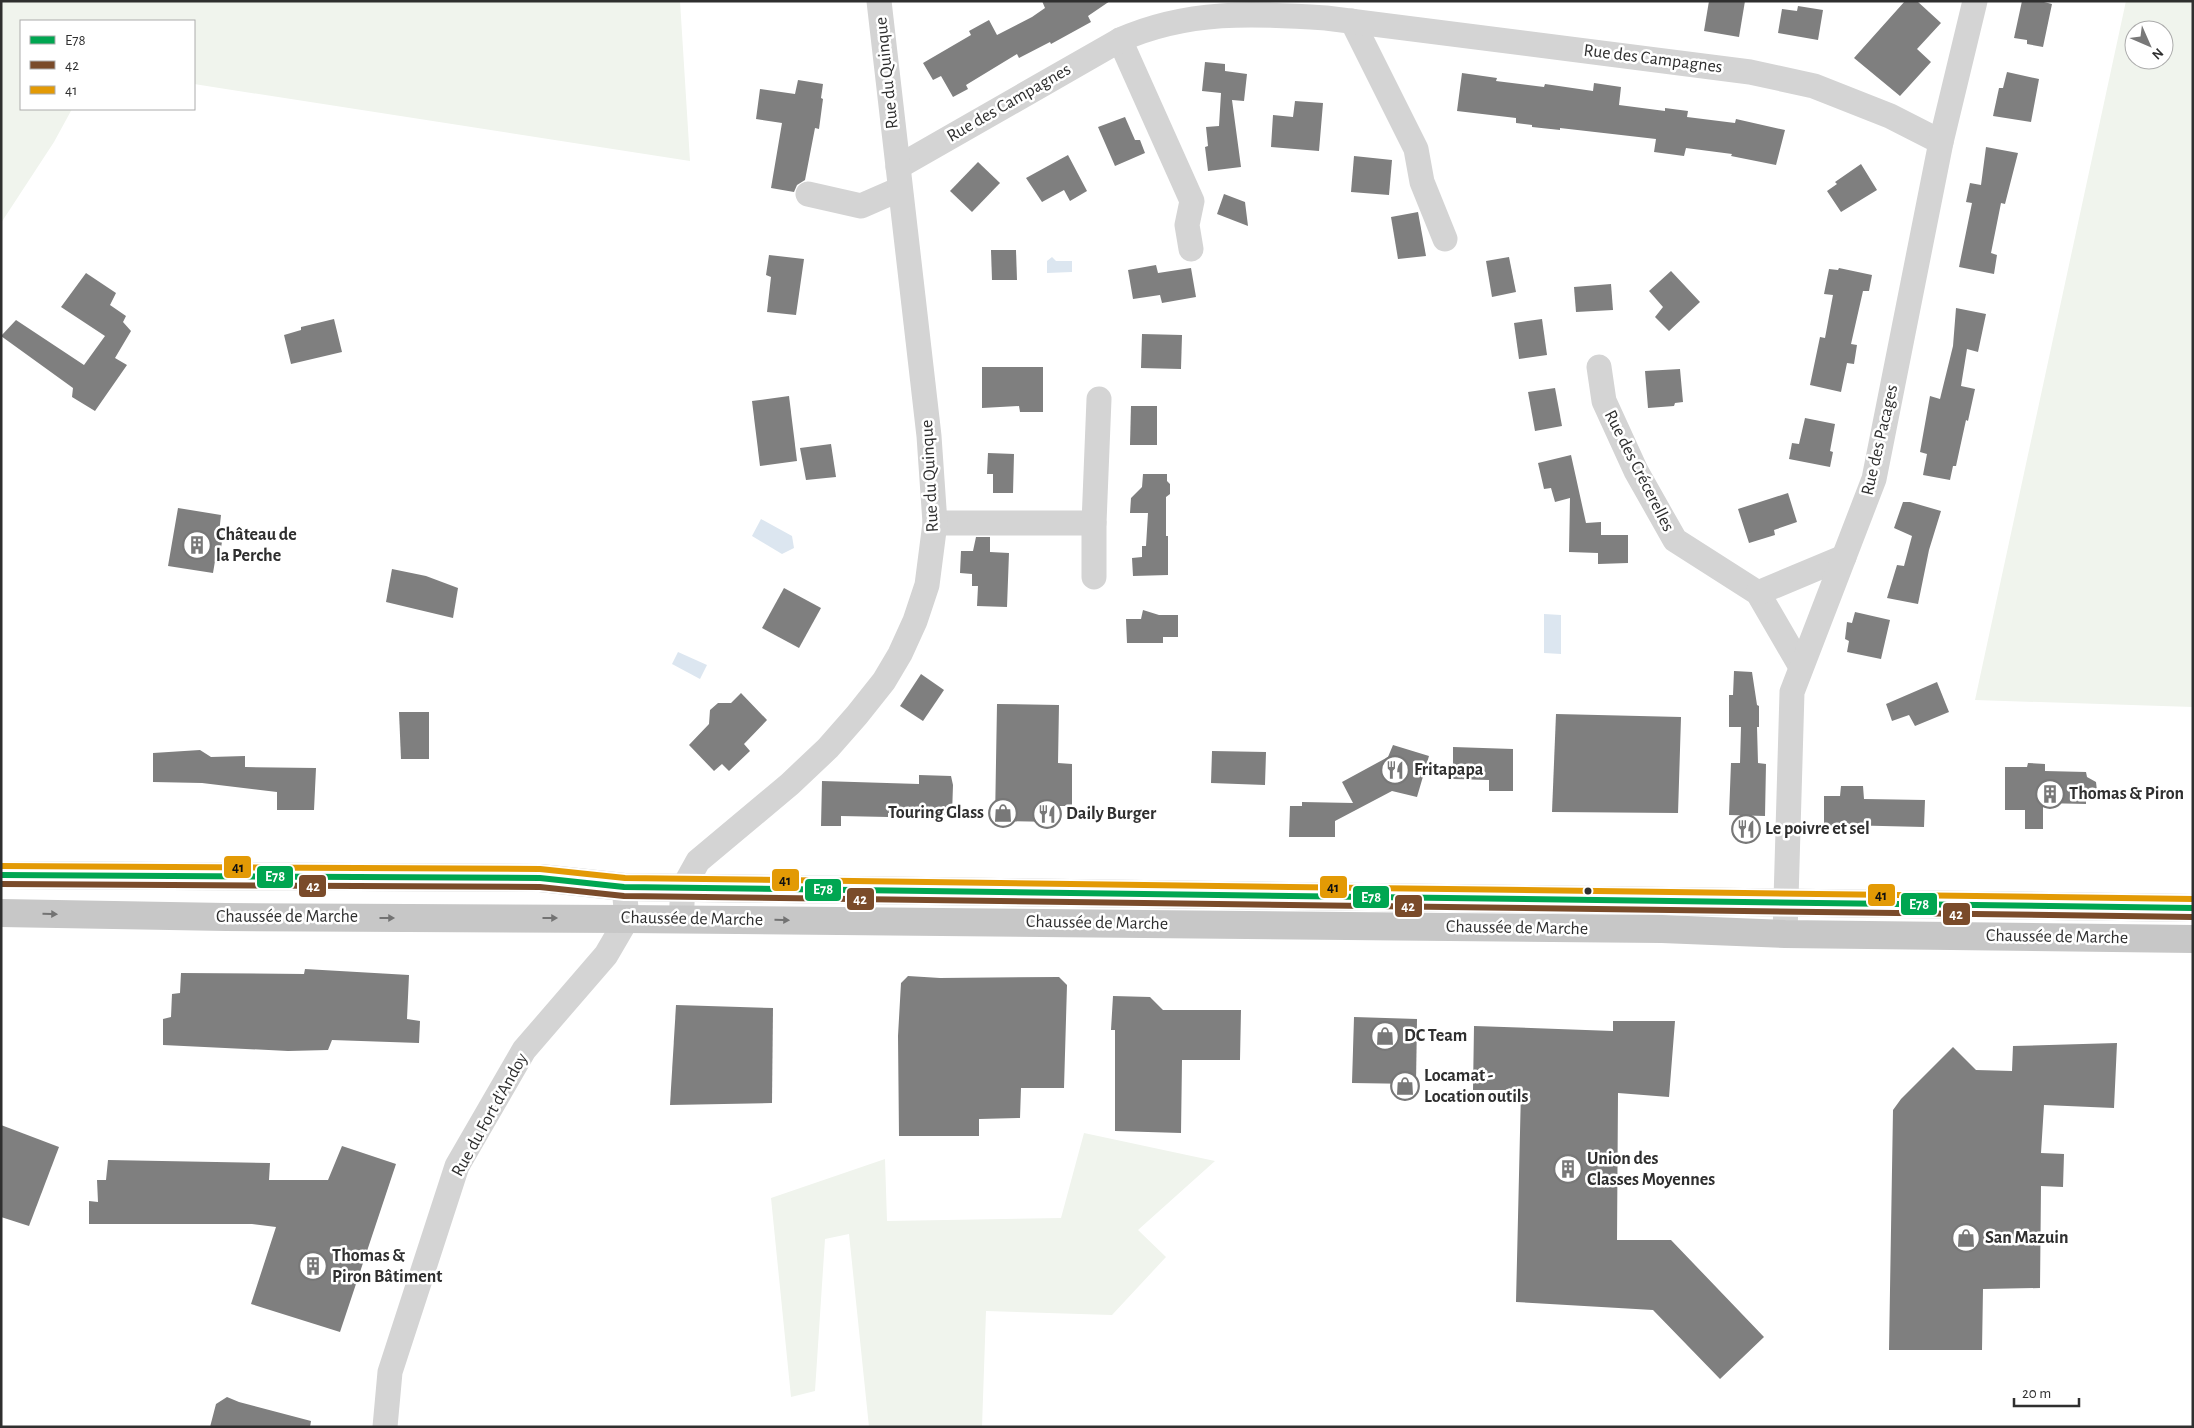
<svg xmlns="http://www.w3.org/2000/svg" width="2194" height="1428" font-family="'Alegreya Sans',sans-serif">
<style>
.green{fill:#f0f4ed;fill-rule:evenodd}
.water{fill:#dce6f0}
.building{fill:#7f7f7f}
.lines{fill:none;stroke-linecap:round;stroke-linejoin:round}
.minor{stroke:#d4d4d4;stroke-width:25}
.primary{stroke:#c7c7c7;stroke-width:28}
.bus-1-casing{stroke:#fff;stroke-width:10}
.bus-2-casing{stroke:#fff;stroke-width:10}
.bus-3-casing{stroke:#fff;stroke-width:10}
.bus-1{stroke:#00a651;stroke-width:6}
.bus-2{stroke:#7a4b2a;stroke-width:6}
.bus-3{stroke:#e39a05;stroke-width:6}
.oneway{fill:#737373}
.bus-dot{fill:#2f2f2f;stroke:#fff;stroke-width:2}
.labels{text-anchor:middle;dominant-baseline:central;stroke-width:5;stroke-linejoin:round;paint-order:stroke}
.street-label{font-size:18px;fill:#2f2f2f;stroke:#fff}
.poi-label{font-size:18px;font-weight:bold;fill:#2f2f2f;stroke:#fff;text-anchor:start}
.line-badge{stroke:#fff;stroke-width:2}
.badge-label{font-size:14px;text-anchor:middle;font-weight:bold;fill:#fff}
.pale-badge-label{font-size:14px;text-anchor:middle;font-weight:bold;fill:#111}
</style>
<rect width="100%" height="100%" fill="#fff"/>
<g class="green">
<path d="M 1,1 L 680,1 L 690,161 L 194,84 L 194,21 L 21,21 L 21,109 L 72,109 L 54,142 L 1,223 Z"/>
<path d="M 2126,1 L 2193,1 L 2193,707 L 1975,700 ZM 2134,30 L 2164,30 L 2164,60 L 2134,60 Z"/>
<path d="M 1084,1133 L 1215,1161 L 1138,1230 L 1166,1257 L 1112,1315 L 986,1311 L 982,1427 L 869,1427 L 849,1234 L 825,1239 L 815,1391 L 791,1397 L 771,1198 L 885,1159 L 887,1221 L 1061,1218 Z"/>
</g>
<g class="water">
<path d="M 1052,257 L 1056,261 L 1072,261 L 1072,272 L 1047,273 L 1047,261 Z"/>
<path d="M 761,519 L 792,536 L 794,548 L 782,554 L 752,536 Z"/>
<path d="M 1544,614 L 1561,615 L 1561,654 L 1544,653 Z"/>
<path d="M 678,652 L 707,665 L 700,679 L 672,664 Z"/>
</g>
<g class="building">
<path d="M 1042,1 L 1110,1 L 1088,16 L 1091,22 L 1051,44 L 1050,42 L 1019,58 L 1017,54 L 966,85 L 968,89 L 953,97 L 941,76 L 933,80 L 923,63 L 971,35 L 969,31 L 989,20 L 997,35 L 1032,17 L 1045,8 Z"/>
<path d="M 1709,1 L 1745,1 L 1739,37 L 1704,31 Z"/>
<path d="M 1905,1 L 1917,1 L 1941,23 L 1917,49 L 1931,62 L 1900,96 L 1854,58 Z"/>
<path d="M 2022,1 L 2040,1 L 2052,4 L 2043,47 L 2027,44 L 2027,40 L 2014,38 Z"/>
<path d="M 1798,6 L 1823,10 L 1818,40 L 1778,33 L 1782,9 L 1797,11 Z"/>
<path d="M 1205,62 L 1225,64 L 1225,71 L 1247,74 L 1244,101 L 1232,100 L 1241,167 L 1208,171 L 1205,147 L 1208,146 L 1206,127 L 1219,126 L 1221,93 L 1202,91 Z"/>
<path d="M 2007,72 L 2039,79 L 2031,122 L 1993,116 L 1999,88 L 2003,88 Z"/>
<path d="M 1462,73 L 1497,78 L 1496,81 L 1544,87 L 1545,84 L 1593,91 L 1594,83 L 1621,87 L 1619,105 L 1665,111 L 1665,108 L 1688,111 L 1687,117 L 1735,123 L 1736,119 L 1785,130 L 1776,165 L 1731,156 L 1732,154 L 1686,148 L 1684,156 L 1654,152 L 1656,139 L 1560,128 L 1560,130 L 1532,127 L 1532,125 L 1516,123 L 1516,118 L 1457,111 Z"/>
<path d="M 798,80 L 823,84 L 821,98 L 823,99 L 819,129 L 815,128 L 805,180 L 797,185 L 794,192 L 771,188 L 782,123 L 756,119 L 760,89 L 795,94 Z"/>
<path d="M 1295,101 L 1323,103 L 1319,151 L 1271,147 L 1273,115 L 1293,117 Z"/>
<path d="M 1125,117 L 1135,140 L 1140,140 L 1145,153 L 1115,166 L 1098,127 Z"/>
<path d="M 1986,147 L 2018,153 L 2005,204 L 2001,203 L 1991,253 L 1997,255 L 1994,274 L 1959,267 L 1972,203 L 1966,202 L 1970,183 L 1981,185 Z"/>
<path d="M 1068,155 L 1087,191 L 1070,201 L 1064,190 L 1042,202 L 1026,178 Z"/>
<path d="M 1354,156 L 1392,160 L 1389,195 L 1351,192 Z"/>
<path d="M 978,162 L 1000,183 L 972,212 L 950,191 Z"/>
<path d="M 1861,164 L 1877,190 L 1841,212 L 1827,191 L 1837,184 L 1835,182 Z"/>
<path d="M 1224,194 L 1245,202 L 1248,226 L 1217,214 Z"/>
<path d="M 1418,212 L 1426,256 L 1398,259 L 1391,217 Z"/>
<path d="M 991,250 L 1016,250 L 1017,280 L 992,280 Z"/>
<path d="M 769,255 L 804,259 L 796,315 L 767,312 L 771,277 L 766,275 Z"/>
<path d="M 1509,257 L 1516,292 L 1492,297 L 1486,261 Z"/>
<path d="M 1156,265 L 1158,273 L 1191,268 L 1196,297 L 1162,303 L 1160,295 L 1133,299 L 1128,270 Z"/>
<path d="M 1839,268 L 1872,275 L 1869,291 L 1863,291 L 1851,344 L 1857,345 L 1854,364 L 1847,363 L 1841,392 L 1810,385 L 1820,337 L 1825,338 L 1833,295 L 1824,294 L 1829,269 L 1838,270 Z"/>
<path d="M 1671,271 L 1700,302 L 1669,331 L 1655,317 L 1663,307 L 1649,291 Z"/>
<path d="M 86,273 L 116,293 L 110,305 L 126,316 L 123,322 L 131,331 L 115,358 L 127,365 L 95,411 L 72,397 L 73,388 L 1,336 L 16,320 L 84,365 L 105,336 L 61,307 Z"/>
<path d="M 1611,284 L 1613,310 L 1576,312 L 1574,287 Z"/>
<path d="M 1956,308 L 1986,314 L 1978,352 L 1967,349 L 1961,386 L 1975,389 L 1968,421 L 1966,420 L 1956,466 L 1953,466 L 1950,480 L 1923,475 L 1927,454 L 1920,452 L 1930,396 L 1940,399 L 1953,346 Z"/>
<path d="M 334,319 L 342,352 L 291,364 L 284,335 L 301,330 L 301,327 Z"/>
<path d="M 1542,319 L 1547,355 L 1519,359 L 1514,323 Z"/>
<path d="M 1142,334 L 1182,335 L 1181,369 L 1141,368 Z"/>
<path d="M 982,367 L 1043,367 L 1043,412 L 1020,412 L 1019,406 L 982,408 Z"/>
<path d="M 1680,369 L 1683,402 L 1675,403 L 1674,406 L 1648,408 L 1645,371 Z"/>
<path d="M 1555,388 L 1562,426 L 1535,431 L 1528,392 Z"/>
<path d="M 789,396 L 797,461 L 760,466 L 752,401 Z"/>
<path d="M 1131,406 L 1157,406 L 1157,445 L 1130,445 Z"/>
<path d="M 1805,418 L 1835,424 L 1830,451 L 1833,452 L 1830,467 L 1789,459 L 1792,443 L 1799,444 Z"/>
<path d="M 831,444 L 836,477 L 806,480 L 800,448 Z"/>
<path d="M 988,453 L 1014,454 L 1013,493 L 993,493 L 993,474 L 987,474 Z"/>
<path d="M 1571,455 L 1586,523 L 1601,522 L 1601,535 L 1628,535 L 1628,563 L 1598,564 L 1598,553 L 1569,552 L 1570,498 L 1555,502 L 1551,488 L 1544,489 L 1538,463 Z"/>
<path d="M 1143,474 L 1167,474 L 1167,481 L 1170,484 L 1170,494 L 1166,497 L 1166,536 L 1168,536 L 1168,575 L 1133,576 L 1132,558 L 1142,557 L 1142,546 L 1146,546 L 1148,513 L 1130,513 L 1131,498 L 1142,487 Z"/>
<path d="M 1788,493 L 1797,522 L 1774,530 L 1775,535 L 1749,543 L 1738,509 Z"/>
<path d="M 1903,502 L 1910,502 L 1941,511 L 1929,550 L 1918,604 L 1887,598 L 1897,565 L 1904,566 L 1912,536 L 1894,528 Z"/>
<path d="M 178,508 L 221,515 L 219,533 L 223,535 L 220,555 L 216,555 L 213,573 L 168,566 Z"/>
<path d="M 976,537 L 990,537 L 990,552 L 1009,553 L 1007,607 L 977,606 L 978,586 L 972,586 L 972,574 L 960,573 L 961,551 L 973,551 Z"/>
<path d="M 392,569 L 426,576 L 458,588 L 453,618 L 386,602 Z"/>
<path d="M 784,588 L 821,608 L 799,648 L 762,628 Z"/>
<path d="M 1143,610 L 1159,615 L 1178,615 L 1178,637 L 1163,637 L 1163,643 L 1127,643 L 1126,619 L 1141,619 Z"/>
<path d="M 1855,612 L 1890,620 L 1881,659 L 1847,652 L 1849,641 L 1845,639 L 1847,622 L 1852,623 Z"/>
<path d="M 1734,671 L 1752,672 L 1757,705 L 1759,706 L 1759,727 L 1757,727 L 1758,763 L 1766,764 L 1765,816 L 1729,815 L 1731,763 L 1740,763 L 1741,727 L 1729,727 L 1729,695 L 1733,695 Z"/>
<path d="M 921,674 L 944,690 L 923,721 L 900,706 Z"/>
<path d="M 1937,682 L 1949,712 L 1915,726 L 1909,715 L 1892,721 L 1886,704 Z"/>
<path d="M 741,693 L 767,720 L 744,744 L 750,751 L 729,771 L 722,764 L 714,771 L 689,745 L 709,724 L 710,710 L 718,703 L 731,703 Z"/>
<path d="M 997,704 L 1059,705 L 1058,763 L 1072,764 L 1072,806 L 1056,806 L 1056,822 L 995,821 Z"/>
<path d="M 399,712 L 429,712 L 429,759 L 401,759 Z"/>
<path d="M 1556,714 L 1681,717 L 1678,813 L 1552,812 Z"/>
<path d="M 1393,745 L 1429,756 L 1417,797 L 1392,791 L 1335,821 L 1335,837 L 1289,837 L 1290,806 L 1302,806 L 1302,802 L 1353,803 L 1342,782 L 1388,757 Z"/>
<path d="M 1453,747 L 1513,749 L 1513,791 L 1489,791 L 1489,780 L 1453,779 Z"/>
<path d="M 200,750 L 211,757 L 245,756 L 245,767 L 316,768 L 314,810 L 277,810 L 277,792 L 202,783 L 153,782 L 153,753 Z"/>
<path d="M 1212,751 L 1266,752 L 1265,785 L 1211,783 Z"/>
<path d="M 2028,763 L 2045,764 L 2045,771 L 2086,772 L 2087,777 L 2096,782 L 2097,791 L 2093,797 L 2086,800 L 2086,804 L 2043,803 L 2043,829 L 2025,829 L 2025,810 L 2005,810 L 2005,767 L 2027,767 Z"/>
<path d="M 919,775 L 951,776 L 953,785 L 952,815 L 888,813 L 888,817 L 841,816 L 841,826 L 821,826 L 822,781 L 919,784 Z"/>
<path d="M 1841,786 L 1863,786 L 1864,799 L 1925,800 L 1924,827 L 1841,825 L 1841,828 L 1824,827 L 1824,796 L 1840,796 Z"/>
<path d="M 305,969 L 409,975 L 407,1019 L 420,1021 L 419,1043 L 332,1040 L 328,1050 L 288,1051 L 163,1045 L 163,1019 L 171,1017 L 172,994 L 180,993 L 181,973 L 304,974 Z"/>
<path d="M 908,976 L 940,978 L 1059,977 L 1067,985 L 1064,1088 L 1021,1088 L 1020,1118 L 979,1119 L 979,1136 L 899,1136 L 898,1036 L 901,983 Z"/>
<path d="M 1113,996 L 1150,997 L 1163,1010 L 1241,1010 L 1240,1060 L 1182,1060 L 1181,1133 L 1115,1131 L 1115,1030 L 1111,1030 Z"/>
<path d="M 676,1005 L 773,1008 L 772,1103 L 670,1105 Z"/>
<path d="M 1354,1017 L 1417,1019 L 1416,1084 L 1352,1083 Z"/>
<path d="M 1613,1021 L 1675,1021 L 1669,1097 L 1618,1093 L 1617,1240 L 1671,1240 L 1764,1337 L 1720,1379 L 1653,1310 L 1516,1302 L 1521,1090 L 1473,1090 L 1474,1026 L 1613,1031 Z"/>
<path d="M 2117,1043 L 2114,1108 L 2044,1105 L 2041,1153 L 2064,1154 L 2063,1187 L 2041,1186 L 2040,1288 L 1983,1289 L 1982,1350 L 1889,1350 L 1893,1110 L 1901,1099 L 1953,1047 L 1976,1070 L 2012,1071 L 2013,1046 Z"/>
<path d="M 1,1125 L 59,1147 L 29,1226 L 1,1217 Z"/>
<path d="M 342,1146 L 396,1164 L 340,1332 L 251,1304 L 276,1227 L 252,1224 L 89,1224 L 89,1201 L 98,1202 L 97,1180 L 106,1180 L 108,1160 L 270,1163 L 269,1180 L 328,1180 Z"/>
<path d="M 227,1397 L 239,1402 L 311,1421 L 310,1427 L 210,1427 L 216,1404 Z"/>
</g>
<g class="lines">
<g class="minor">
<path d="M 1352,21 L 1416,149 L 1422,182 L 1445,239"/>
<path d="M 1120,40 L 1192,201 L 1187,225 L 1191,249"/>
<path d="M 898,167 L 1120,40 C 1187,10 1254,13 1326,18 L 1750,72 L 1814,86 L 1890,116 L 1941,142"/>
<path d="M 808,194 L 861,206 L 900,189"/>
<path d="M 1599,367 L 1604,401 L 1636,471 L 1675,540 L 1758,593 L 1801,667"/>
<path d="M 935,523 L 1094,523"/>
<path d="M 1094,577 L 1094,523 L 1099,399"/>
<path d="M 1758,593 L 1844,557"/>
<path d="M 681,919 L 683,888 L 698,861 L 790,784 L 828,748 L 857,715 L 884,681 L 900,654 L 915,621 L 927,585 L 935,523 L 929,436 L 879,1"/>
<path d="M 1785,934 L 1792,692 L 1874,479 L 1941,142 L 1975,1"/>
<path d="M 385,1427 L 390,1372 L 457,1166 L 524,1050 L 606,955 L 627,919 L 624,887"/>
</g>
<g class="primary">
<path d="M 1,875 L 540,878 L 624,887 L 2193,908"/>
<path d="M 1,913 L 226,917 L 627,919 L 1662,929 L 1785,934 L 2193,939"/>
</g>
<defs>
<path id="bus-1" d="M 1,875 L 540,878 L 624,887 L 2193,908"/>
<path id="bus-2" d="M 1,884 L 540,887 L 624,896 L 2193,917"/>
<path id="bus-3" d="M 1,866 L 540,869 L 625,878 L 2193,899"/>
</defs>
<use href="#bus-1" class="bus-1-casing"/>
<use href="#bus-2" class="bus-2-casing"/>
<use href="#bus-3" class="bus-3-casing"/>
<use href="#bus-1" class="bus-1"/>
<use href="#bus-2" class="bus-2"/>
<use href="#bus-3" class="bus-3"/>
</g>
<defs><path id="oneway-solid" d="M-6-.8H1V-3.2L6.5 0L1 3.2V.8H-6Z" transform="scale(1.25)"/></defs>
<g class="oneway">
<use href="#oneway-solid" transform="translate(50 914) rotate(1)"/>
<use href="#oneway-solid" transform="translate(387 918)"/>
<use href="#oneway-solid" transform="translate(550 918)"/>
<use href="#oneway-solid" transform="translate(782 920) rotate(1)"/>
</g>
<defs>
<symbol id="building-ring" viewBox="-11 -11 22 22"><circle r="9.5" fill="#fff" stroke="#787878" stroke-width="1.5"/><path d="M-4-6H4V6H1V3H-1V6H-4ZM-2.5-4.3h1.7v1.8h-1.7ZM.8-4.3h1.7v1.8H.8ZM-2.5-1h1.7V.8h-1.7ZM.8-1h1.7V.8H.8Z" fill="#787878"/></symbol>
<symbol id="restaurant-ring" viewBox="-11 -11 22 22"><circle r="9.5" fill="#fff" stroke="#787878" stroke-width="1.5"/><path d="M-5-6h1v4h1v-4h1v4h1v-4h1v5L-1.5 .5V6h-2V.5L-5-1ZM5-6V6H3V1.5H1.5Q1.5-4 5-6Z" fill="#787878"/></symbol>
<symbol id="shop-ring" viewBox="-11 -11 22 22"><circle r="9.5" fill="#fff" stroke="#787878" stroke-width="1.5"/><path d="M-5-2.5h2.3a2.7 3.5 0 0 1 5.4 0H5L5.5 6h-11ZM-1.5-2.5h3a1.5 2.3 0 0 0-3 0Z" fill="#787878"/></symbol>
</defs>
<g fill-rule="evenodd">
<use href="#building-ring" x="181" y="529" width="32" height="32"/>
<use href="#restaurant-ring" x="1379" y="754" width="32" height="32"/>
<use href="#building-ring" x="2034" y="778" width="32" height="32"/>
<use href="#shop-ring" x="987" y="797" width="32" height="32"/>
<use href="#restaurant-ring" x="1031" y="798" width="32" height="32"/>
<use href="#restaurant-ring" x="1730" y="813" width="32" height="32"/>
<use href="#shop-ring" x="1369" y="1020" width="32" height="32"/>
<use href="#shop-ring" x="1389" y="1070" width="32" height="32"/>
<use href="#building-ring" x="1552" y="1153" width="32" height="32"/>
<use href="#shop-ring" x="1950" y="1222" width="32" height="32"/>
<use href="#building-ring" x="297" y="1250" width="32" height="32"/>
</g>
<circle class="bus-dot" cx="1588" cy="891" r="4.5"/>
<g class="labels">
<g class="street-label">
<text transform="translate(1653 59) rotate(7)">Rue des Campagnes</text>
<text transform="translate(887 73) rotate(-96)">Rue du Quinque</text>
<text transform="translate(1009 103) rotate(-30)">Rue des Campagnes</text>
<text transform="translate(1880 440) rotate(-77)">Rue des Pacages</text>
<text transform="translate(1639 471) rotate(63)">Rue des Crécerelles</text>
<text transform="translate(930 476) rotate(-93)">Rue du Quinque</text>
<text x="287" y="917">Chaussée de Marche</text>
<text transform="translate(692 919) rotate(1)">Chaussée de Marche</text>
<text transform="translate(1097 923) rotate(1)">Chaussée de Marche</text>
<text transform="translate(1517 928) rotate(1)">Chaussée de Marche</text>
<text transform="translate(2057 937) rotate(1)">Chaussée de Marche</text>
<text transform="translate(490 1115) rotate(-61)">Rue du Fort d'Andoy</text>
</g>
<g class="poi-label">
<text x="216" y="535">Château de<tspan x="216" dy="21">la Perche</tspan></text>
<text x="1414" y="770">Fritapapa</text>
<text x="2069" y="794">Thomas &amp; Piron</text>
<text x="984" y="813" text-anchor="end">Touring Glass</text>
<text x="1066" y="814">Daily Burger</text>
<text x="1765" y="829">Le poivre et sel</text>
<text x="1404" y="1036">DC Team</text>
<text x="1424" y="1076">Locamat -<tspan x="1424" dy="21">Location outils</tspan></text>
<text x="1587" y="1159">Union des<tspan x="1587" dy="21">Classes Moyennes</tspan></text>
<text x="1985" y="1238">San Mazuin</text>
<text x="332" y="1256">Thomas &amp;<tspan x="332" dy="21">Piron Bâtiment</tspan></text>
</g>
</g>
<g class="line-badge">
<rect x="223" y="855" width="29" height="24" rx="5" fill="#e39a05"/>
<rect x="256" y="865" width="38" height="24" rx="5" fill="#00a651"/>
<rect x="771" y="868" width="29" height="24" rx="5" fill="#e39a05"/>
<rect x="298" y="874" width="29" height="24" rx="5" fill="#7a4b2a"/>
<rect x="1319" y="875" width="29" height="24" rx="5" fill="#e39a05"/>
<rect x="804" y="878" width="38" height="24" rx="5" fill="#00a651"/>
<rect x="1867" y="883" width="29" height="24" rx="5" fill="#e39a05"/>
<rect x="1352" y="885" width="38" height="24" rx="5" fill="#00a651"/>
<rect x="846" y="887" width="29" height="24" rx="5" fill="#7a4b2a"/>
<rect x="1900" y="892" width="38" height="24" rx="5" fill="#00a651"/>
<rect x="1394" y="894" width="29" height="24" rx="5" fill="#7a4b2a"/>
<rect x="1942" y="902" width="29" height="24" rx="5" fill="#7a4b2a"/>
</g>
<g class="badge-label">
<text x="275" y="881">E78</text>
<text x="313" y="891">42</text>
<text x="823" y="894">E78</text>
<text x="1371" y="902">E78</text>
<text x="860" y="904">42</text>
<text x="1919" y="909">E78</text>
<text x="1408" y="911">42</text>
<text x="1956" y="919">42</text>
</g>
<g class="pale-badge-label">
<text x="238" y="872">41</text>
<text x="785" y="885">41</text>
<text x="1333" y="892">41</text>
<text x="1881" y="900">41</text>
</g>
<rect width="2194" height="1428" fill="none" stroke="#2f2f2f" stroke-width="5"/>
<rect x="20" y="20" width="175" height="90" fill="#ffffff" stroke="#acacac"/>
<rect x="30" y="36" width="25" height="8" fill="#00a651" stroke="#acacac"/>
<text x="65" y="45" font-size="15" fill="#2f2f2f">E78</text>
<rect x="30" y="61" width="25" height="8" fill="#7a4b2a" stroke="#acacac"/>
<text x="65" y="70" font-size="15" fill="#2f2f2f">42</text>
<rect x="30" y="86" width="25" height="8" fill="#e39a05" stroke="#acacac"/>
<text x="65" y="95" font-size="15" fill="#2f2f2f">41</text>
<g transform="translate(2149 45) rotate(135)"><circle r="24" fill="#ffffff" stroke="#acacac"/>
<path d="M0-4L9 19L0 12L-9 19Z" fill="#787878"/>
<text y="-8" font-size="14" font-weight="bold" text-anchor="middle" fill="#2f2f2f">N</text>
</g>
<path d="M2014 1398v8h65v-8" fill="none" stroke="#2f2f2f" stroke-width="2.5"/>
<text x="2022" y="1398" font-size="15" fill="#2f2f2f" stroke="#ffffff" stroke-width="4" paint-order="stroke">20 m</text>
</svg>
